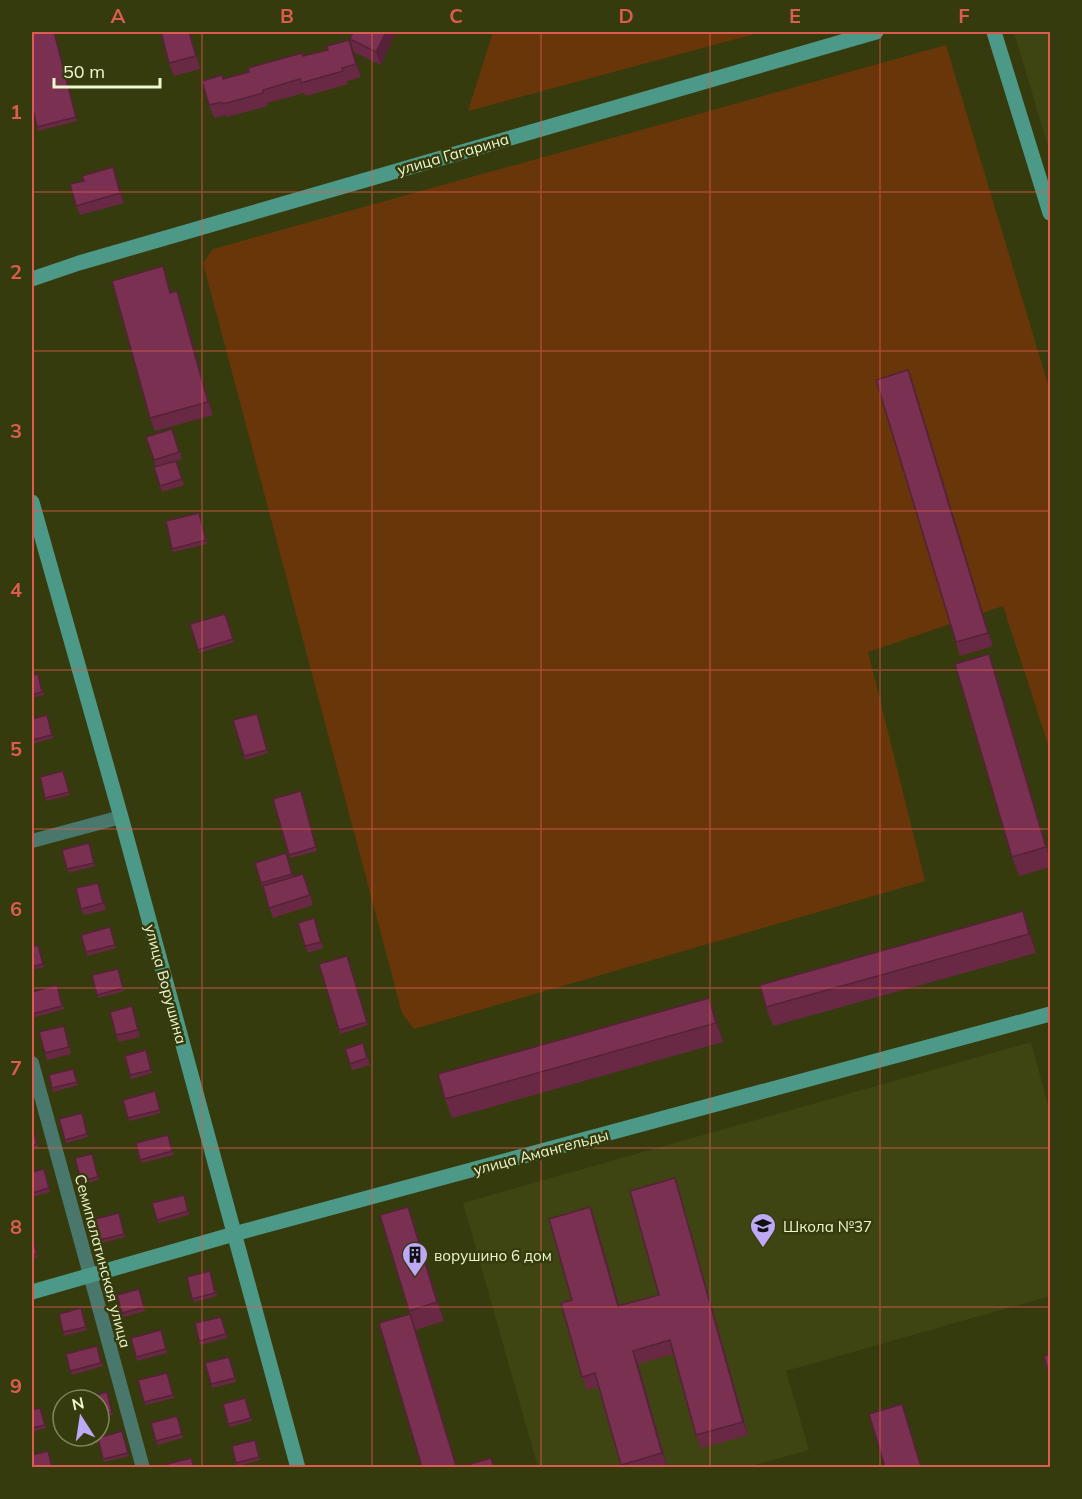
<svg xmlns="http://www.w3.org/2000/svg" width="1082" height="1499" font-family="Mulish,sans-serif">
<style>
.built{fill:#3f4512}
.green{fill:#683609}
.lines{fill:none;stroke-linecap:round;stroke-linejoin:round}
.street{stroke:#49776b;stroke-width:14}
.secondary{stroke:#4d9987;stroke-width:15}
.wall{fill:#692945}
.shaded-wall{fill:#552238}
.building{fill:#7a3050;stroke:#552238;stroke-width:1.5}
.grid{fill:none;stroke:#dc5c51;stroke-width:1.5;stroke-opacity:0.55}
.labels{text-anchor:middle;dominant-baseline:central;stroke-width:5;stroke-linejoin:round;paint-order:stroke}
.street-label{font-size:15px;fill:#eff7cd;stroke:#363b0e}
.poi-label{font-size:15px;fill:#eff7cd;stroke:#363b0e;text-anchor:start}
.neatline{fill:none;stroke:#dc5c51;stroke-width:2}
.grid-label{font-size:20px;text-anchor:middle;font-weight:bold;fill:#dc5c51}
</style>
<rect width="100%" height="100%" fill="#363b0e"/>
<g class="built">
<path d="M 1014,32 L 1050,32 L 1050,153 Z"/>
<path d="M 1031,1042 L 1050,1113 L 1050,1296 L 786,1371 L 809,1450 L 747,1467 L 538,1467 L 463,1203 Z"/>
</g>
<g class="green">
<path d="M 493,32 L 762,32 L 468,111 Z"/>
<path d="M 946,45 L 1050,391 L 1050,750 L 1003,606 L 868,652 L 925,881 L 414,1029 L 402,1013 L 203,263 L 213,249 Z"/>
</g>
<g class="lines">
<g class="street">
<path d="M 32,841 L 121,817"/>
<path d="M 32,1063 L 143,1468"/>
</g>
<g class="secondary">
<path d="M 994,32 L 1050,213"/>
<path d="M 32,279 L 79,263 L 876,32"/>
<path d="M 32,502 L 121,817 L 298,1468"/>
<path d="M 32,1292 L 234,1234 L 1050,1014"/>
</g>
</g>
<g class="wall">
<path d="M 54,32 L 77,121 L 38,131 L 32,105 Z"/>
<path d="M 161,32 L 190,32 L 200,69 L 174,76 L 169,63 Z"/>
<path d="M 353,32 L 396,32 L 381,65 L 354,52 L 350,39 Z"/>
<path d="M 349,40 L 361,77 L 347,81 L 348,84 L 306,96 L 304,93 L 267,103 L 268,106 L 227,117 L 226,115 L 214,118 L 209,105 L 224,79 L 328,50 Z"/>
<path d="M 113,167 L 124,203 L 80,215 L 76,206 L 84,181 Z"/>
<path d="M 167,279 L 171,293 L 182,304 L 213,415 L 155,431 L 150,418 Z"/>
<path d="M 913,383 L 993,646 L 960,656 L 956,642 Z"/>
<path d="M 172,429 L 182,459 L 176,461 L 184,485 L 162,492 L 154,467 L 156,467 L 146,437 Z"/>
<path d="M 200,516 L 207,544 L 173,552 L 172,549 Z"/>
<path d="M 225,614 L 234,642 L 199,653 L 190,624 Z"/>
<path d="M 996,673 L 1050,859 L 1050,867 L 1019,876 L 1012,857 Z"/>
<path d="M 38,674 L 44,695 L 32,698 L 32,675 Z"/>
<path d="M 257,714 L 268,753 L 245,760 L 233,720 Z"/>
<path d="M 47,715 L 53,738 L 32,744 L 32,719 Z"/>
<path d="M 63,771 L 70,795 L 46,801 L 45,798 Z"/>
<path d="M 301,791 L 317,851 L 290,858 L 273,799 Z"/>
<path d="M 89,843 L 95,866 L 69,873 L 62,850 Z"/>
<path d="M 286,853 L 293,876 L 307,883 L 313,905 L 273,918 L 261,883 Z"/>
<path d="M 98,883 L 106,910 L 84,915 L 81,909 Z"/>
<path d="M 1023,911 L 1030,931 L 1036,953 L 773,1026 L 766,1007 Z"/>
<path d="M 314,918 L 323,948 L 308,953 L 298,923 Z"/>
<path d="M 110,927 L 116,948 L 87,956 L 86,952 Z"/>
<path d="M 38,945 L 44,967 L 32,970 L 32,947 Z"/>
<path d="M 347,956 L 368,1025 L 340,1034 L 319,964 Z"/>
<path d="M 118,969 L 124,991 L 98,998 L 92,975 Z"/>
<path d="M 57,985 L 64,1009 L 32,1018 L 32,992 Z"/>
<path d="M 709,998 L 716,1017 L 723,1042 L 452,1118 L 445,1099 Z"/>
<path d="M 134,1013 L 140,1037 L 119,1042 L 116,1035 Z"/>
<path d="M 66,1033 L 71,1054 L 47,1060 L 45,1053 Z"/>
<path d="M 363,1043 L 370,1065 L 352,1070 L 345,1049 Z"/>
<path d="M 146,1050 L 152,1073 L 131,1079 L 125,1056 Z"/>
<path d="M 73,1069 L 78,1085 L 53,1092 L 49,1075 Z"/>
<path d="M 155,1091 L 161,1113 L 129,1121 L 123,1100 Z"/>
<path d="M 82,1113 L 88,1137 L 66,1143 L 59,1119 Z"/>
<path d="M 32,1124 L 33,1127 L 38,1147 L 32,1149 Z"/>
<path d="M 168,1135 L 174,1155 L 141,1163 L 136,1143 Z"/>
<path d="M 92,1154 L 99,1180 L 82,1184 L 75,1158 Z"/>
<path d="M 44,1169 L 50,1192 L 32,1197 L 32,1172 Z"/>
<path d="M 675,1178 L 679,1191 L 748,1435 L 701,1448 L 696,1435 L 673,1354 L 638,1364 L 667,1466 L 663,1467 L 622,1467 L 599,1387 L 587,1390 L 582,1377 L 572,1300 L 590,1207 L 595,1220 L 619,1306 L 659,1295 Z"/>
<path d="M 184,1195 L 189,1215 L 158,1223 L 152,1203 Z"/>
<path d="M 408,1207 L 415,1226 L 444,1321 L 416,1330 L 457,1467 L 422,1467 L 410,1314 L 380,1215 Z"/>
<path d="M 120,1216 L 125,1237 L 98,1244 L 91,1220 Z"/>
<path d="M 32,1234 L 38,1257 L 32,1259 Z"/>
<path d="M 210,1271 L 217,1296 L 194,1302 L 187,1277 Z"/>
<path d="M 139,1289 L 145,1311 L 123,1317 L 117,1295 Z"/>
<path d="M 81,1308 L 87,1330 L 65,1336 L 63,1332 Z"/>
<path d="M 221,1317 L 227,1338 L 200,1345 L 195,1323 Z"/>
<path d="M 161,1330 L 167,1353 L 137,1361 L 131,1338 Z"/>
<path d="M 97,1346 L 103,1366 L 72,1375 L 66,1354 Z"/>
<path d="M 229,1357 L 236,1382 L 212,1388 L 205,1363 Z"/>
<path d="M 167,1373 L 174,1398 L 145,1405 L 138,1380 Z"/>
<path d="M 107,1392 L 113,1415 L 99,1418 L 99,1400 Z"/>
<path d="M 245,1398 L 252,1421 L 229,1427 L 223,1404 Z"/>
<path d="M 40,1408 L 46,1428 L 32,1432 L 32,1410 Z"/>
<path d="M 177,1416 L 183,1438 L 157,1445 L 156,1441 Z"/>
<path d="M 122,1431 L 129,1456 L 104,1462 L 103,1459 Z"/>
<path d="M 255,1440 L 260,1460 L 237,1466 L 232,1446 Z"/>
</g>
<g class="shaded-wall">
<path d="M 386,32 L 396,32 L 381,65 L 376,52 Z"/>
<path d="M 349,40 L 354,53 L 361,77 L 356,64 Z"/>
<path d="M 113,167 L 117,177 L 124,203 L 120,193 Z"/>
<path d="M 177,291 L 182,304 L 213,415 L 208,402 Z"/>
<path d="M 908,370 L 913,383 L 993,646 L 988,633 Z"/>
<path d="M 989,654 L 996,673 L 1050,860 L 1046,847 Z"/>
<path d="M 1023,911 L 1030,931 L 1036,953 L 1029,934 Z"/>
<path d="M 709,998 L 716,1017 L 723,1042 L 716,1023 Z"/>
<path d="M 675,1178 L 679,1191 L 748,1435 L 743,1422 Z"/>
<path d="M 408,1207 L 415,1226 L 444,1321 L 437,1302 Z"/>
<path d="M 590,1207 L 595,1220 L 623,1319 L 618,1306 Z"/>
<path d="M 410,1314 L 417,1333 L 457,1467 L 456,1467 Z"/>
<path d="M 633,1351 L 638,1364 L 667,1466 L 662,1453 Z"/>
<path d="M 902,1404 L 907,1417 L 921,1467 Z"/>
</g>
<g class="building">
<path d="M 32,32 L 54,32 L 76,117 L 37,127 L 32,105 Z"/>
<path d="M 161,32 L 189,32 L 196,56 L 169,63 Z"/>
<path d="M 353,32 L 386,32 L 376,52 L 350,39 Z"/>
<path d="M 349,40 L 356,64 L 342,68 L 343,71 L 301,83 L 300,79 L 263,90 L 263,93 L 223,104 L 222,102 L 209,105 L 202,81 L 222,75 L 223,79 L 249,72 L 248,68 L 302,53 L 303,56 L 328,50 L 327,46 Z"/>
<path d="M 113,167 L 120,193 L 76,206 L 70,184 L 84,181 L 82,176 Z"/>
<path d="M 163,266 L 170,293 L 177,291 L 208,402 L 150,418 L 112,281 Z"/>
<path d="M 908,370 L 988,633 L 956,642 L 876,380 Z"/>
<path d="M 172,429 L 179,452 L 154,460 L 146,437 Z"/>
<path d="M 176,461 L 182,479 L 160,486 L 154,467 Z"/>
<path d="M 199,513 L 206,540 L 172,549 L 166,521 Z"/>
<path d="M 225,614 L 233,639 L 198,650 L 190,624 Z"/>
<path d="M 989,654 L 1046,847 L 1012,857 L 955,664 Z"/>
<path d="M 38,674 L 42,692 L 32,695 L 32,675 Z"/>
<path d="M 257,714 L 267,750 L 244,756 L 233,720 Z"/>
<path d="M 47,715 L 52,735 L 32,740 L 32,719 Z"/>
<path d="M 63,771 L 69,792 L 45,798 L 40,777 Z"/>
<path d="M 301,791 L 316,847 L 289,855 L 273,799 Z"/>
<path d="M 89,843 L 94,863 L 67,869 L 62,850 Z"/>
<path d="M 286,853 L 292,874 L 261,883 L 255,863 Z"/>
<path d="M 303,874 L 310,895 L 269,908 L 263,886 Z"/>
<path d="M 98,883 L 103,903 L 81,909 L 76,888 Z"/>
<path d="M 1023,911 L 1029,934 L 766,1007 L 760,985 Z"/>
<path d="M 314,918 L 321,942 L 305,946 L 298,923 Z"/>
<path d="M 110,927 L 115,945 L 86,952 L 81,935 Z"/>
<path d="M 38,945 L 43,964 L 32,967 L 32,947 Z"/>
<path d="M 347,956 L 367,1022 L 339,1030 L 319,964 Z"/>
<path d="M 118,969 L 123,988 L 97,995 L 92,975 Z"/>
<path d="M 57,985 L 62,1006 L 32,1014 L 32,992 Z"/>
<path d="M 709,998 L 716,1023 L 445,1099 L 438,1074 Z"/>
<path d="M 132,1006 L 138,1030 L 116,1035 L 110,1012 Z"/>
<path d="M 64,1026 L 69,1047 L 45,1053 L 39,1032 Z"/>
<path d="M 363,1043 L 367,1058 L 350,1064 L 345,1049 Z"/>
<path d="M 146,1050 L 151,1070 L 130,1075 L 125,1056 Z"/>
<path d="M 73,1069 L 77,1082 L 52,1088 L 49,1075 Z"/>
<path d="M 155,1091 L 160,1110 L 128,1118 L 123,1100 Z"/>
<path d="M 82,1113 L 87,1134 L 65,1140 L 59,1119 Z"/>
<path d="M 32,1124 L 37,1144 L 32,1145 Z"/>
<path d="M 168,1135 L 172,1151 L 140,1160 L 136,1143 Z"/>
<path d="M 92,1154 L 98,1177 L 81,1181 L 75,1158 Z"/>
<path d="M 44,1169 L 49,1188 L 32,1193 L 32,1172 Z"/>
<path d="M 675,1178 L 743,1422 L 696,1435 L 670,1340 L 633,1351 L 662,1453 L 621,1465 L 595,1373 L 582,1377 L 561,1303 L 572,1300 L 549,1219 L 590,1207 L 618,1306 L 659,1295 L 630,1191 Z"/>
<path d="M 184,1195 L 188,1211 L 157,1220 L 152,1203 Z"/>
<path d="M 408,1207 L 437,1302 L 409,1311 L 380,1215 Z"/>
<path d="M 119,1213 L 124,1234 L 96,1241 L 91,1220 Z"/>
<path d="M 32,1234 L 37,1254 L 32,1255 Z"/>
<path d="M 210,1271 L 215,1293 L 192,1299 L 187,1277 Z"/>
<path d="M 139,1289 L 144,1307 L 122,1313 L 117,1295 Z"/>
<path d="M 81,1308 L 86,1327 L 63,1332 L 59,1314 Z"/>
<path d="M 410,1314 L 456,1466 L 451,1467 L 422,1467 L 379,1323 Z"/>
<path d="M 221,1317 L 226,1334 L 199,1341 L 195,1323 Z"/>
<path d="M 161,1330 L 166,1349 L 136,1357 L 131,1338 Z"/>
<path d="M 97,1346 L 101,1363 L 70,1371 L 66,1354 Z"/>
<path d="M 1050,1354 L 1050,1379 L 1044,1356 Z"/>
<path d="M 229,1357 L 235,1378 L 211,1384 L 205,1363 Z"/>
<path d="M 167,1373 L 173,1395 L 144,1402 L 138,1380 Z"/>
<path d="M 107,1392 L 112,1412 L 99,1415 L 99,1400 L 82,1400 L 81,1399 Z"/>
<path d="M 245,1398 L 251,1418 L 228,1424 L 223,1404 Z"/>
<path d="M 902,1404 L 921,1467 L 885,1467 L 869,1414 Z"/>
<path d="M 40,1408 L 45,1425 L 32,1428 L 32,1410 Z"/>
<path d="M 177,1416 L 182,1434 L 156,1441 L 151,1423 Z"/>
<path d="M 122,1431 L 128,1453 L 103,1459 L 98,1438 Z"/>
<path d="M 255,1440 L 259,1457 L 236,1463 L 232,1446 Z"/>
<path d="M 48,1451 L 52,1467 L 32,1467 L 32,1455 Z"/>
<path d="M 191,1458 L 194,1467 L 161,1467 L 160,1466 Z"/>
<path d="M 491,1458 L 494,1467 L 464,1467 L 464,1466 Z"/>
</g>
<path class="grid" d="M 202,32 L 202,1468M 372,32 L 372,1468M 541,32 L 541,1468M 710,32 L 710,1468M 880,32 L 880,1468M 32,192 L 1050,192M 32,351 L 1050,351M 32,511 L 1050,511M 32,670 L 1050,670M 32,829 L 1050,829M 32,988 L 1050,988M 32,1148 L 1050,1148M 32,1307 L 1050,1307"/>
<defs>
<symbol id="school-pin" viewBox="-11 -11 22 30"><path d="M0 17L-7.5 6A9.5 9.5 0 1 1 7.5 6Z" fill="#bda9f5" stroke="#363b0e"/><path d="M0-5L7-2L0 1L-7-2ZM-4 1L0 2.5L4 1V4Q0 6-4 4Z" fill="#111"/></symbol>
<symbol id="building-pin" viewBox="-11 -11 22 30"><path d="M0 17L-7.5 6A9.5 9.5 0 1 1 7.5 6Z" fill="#bda9f5" stroke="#363b0e"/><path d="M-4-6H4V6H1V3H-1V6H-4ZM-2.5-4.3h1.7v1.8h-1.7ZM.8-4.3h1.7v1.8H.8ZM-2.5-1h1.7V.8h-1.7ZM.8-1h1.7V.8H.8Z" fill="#111"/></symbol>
</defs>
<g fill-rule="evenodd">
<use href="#school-pin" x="748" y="1211" width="30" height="40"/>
<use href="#building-pin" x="400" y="1240" width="30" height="40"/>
</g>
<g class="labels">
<g class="street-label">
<text transform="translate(453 154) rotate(-16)">улица Гагарина</text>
<text transform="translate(166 984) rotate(75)">улица Ворушина</text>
<text transform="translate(541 1152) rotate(-15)">улица Амангельды</text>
<text transform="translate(103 1261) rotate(75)">Семипалатинская улица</text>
</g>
<g class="poi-label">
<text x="783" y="1226">Школа №37</text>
<text x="434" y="1255">ворушино 6 дом</text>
</g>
</g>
<rect width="1082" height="1499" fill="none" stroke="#363b0e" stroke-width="66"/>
<g transform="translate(81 1418) rotate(348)"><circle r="28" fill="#363b0e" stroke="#80865a" stroke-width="1.5"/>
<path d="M0-4.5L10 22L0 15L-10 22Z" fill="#bda9f5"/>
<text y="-9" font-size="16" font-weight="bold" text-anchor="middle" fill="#eff7cd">N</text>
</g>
<path d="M54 78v9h106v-9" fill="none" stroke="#eff7cd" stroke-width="3"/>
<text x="63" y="78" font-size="18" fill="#eff7cd" stroke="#363b0e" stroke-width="4.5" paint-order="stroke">50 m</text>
<rect x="33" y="33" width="1016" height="1433" class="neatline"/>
<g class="grid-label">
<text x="118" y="23">A</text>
<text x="287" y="23">B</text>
<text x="456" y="23">C</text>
<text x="626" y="23">D</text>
<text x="795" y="23">E</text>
<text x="964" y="23">F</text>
<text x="16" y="119">1</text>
<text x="16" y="279">2</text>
<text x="16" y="438">3</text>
<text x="16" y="597">4</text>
<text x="16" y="756">5</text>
<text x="16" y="916">6</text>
<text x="16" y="1075">7</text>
<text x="16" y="1234">8</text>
<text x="16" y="1393">9</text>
</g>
</svg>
